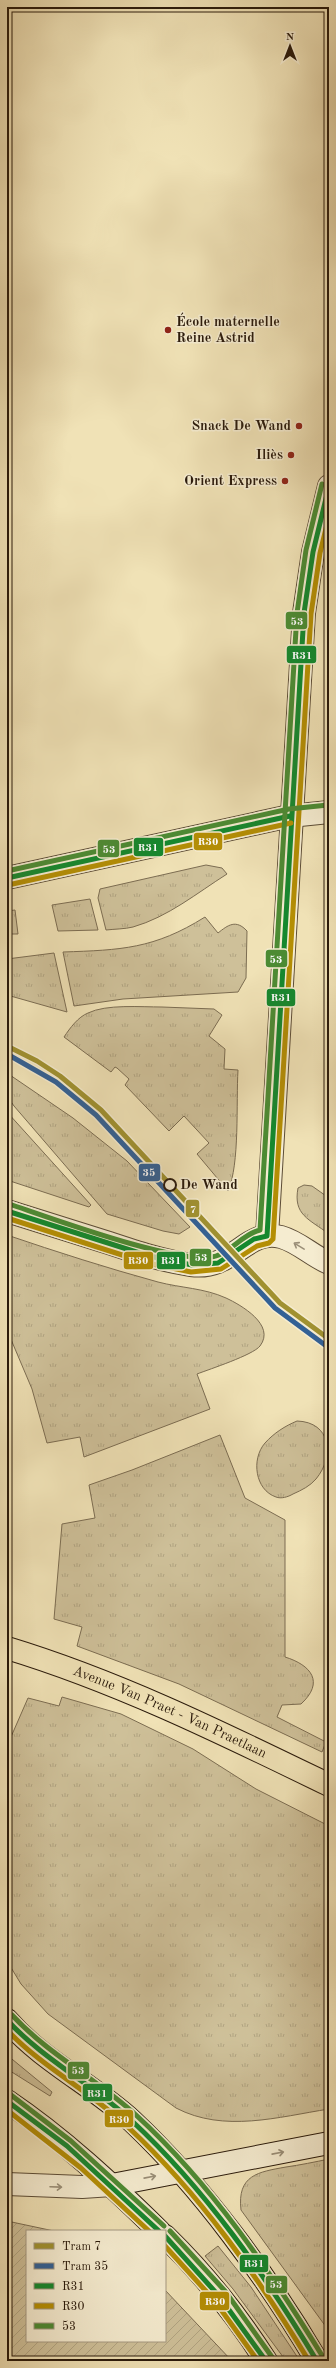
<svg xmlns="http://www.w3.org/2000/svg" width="336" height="2368" font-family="'Old Standard TT',serif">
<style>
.grass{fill:url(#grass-tufts);stroke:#7c6d52}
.garden{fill:url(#garden-furrows);stroke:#7c6d52}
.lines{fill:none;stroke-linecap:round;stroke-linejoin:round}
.minor-casing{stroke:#5c4c36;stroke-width:24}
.tertiary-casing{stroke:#5c4c36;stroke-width:24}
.secondary-casing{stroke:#2a1a0b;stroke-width:24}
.primary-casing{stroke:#2a1a0b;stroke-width:24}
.minor{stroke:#f5ecd0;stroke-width:22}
.tertiary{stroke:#f5ecd0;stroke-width:22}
.secondary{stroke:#f5ecd0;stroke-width:22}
.primary{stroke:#f0e2b6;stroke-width:22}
.bus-1-casing{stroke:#f5ecd0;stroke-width:8}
.bus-2-casing{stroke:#f5ecd0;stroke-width:8}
.bus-3-casing{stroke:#f5ecd0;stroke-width:8}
.bus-1{stroke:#15882e;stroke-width:5}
.bus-2{stroke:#b48e04;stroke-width:5}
.bus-3{stroke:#4c8b33;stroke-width:5}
.tram-1-casing{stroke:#f5ecd0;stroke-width:8}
.tram-2-casing{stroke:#f5ecd0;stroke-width:8}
.tram-1{stroke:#a09130;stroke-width:5}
.tram-2{stroke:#336195;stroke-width:5}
.oneway{stroke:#9a8e77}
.poi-dot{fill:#8f2418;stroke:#f5ecd0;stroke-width:1.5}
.stop-dot{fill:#f5ecd0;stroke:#2a1a0b;stroke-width:2}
.labels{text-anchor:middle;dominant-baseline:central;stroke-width:3;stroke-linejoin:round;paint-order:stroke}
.poi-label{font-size:14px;font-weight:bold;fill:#2a1a0b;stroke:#f5ecd0;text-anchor:end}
.stop-label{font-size:14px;font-weight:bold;fill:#2a1a0b;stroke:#f5ecd0;text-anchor:start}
.street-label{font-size:14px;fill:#2a1a0b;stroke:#f5ecd0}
.line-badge{stroke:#f5ecd0;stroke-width:1.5}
.badge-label{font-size:11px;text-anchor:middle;font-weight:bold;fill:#fff}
</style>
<defs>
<pattern id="grass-tufts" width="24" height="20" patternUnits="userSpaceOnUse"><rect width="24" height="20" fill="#cec099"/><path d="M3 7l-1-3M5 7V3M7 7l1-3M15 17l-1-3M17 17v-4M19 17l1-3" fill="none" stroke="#b1a482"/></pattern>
<pattern id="garden-furrows" width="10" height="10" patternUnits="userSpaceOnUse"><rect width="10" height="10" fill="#cec099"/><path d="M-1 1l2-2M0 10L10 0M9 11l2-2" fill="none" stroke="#b1a482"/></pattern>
</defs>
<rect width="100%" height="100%" fill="#f0e2b6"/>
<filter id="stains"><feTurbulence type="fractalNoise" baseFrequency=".005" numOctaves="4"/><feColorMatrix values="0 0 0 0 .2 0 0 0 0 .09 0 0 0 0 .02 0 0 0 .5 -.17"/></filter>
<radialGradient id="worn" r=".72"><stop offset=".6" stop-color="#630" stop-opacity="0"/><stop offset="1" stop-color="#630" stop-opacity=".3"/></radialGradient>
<g class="grass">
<path d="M 206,865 L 222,868 L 227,874 C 197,893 168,917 133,927 C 125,929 115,929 106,930 L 98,898 L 100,889 Z"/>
<path d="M 90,899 L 98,930 L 58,931 L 52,905 Z"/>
<path d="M 15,910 L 18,934 L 7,934 L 7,911 Z"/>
<path d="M 205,917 L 218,933 C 228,925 236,919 247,931 L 246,978 L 238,992 L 123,999 L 74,1006 L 63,952 C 121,950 154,949 205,917 Z"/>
<path d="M 54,953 L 67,1012 L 7,995 L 7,959 Z"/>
<path d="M 162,1007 L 214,1009 L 222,1015 L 209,1036 L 225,1049 L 224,1069 L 238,1070 C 236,1102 240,1164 228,1191 L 197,1154 L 209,1143 L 184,1116 L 169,1131 L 125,1085 L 129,1079 L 117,1068 L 115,1067 L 111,1072 L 64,1037 C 70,1028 78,1017 88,1013 C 106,1004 141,1007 162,1007 Z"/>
<path d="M 7,1073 L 73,1118 L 127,1161 L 190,1227 L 179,1234 L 163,1231 L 107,1214 L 14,1106 L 7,1096 Z"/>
<path d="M 7,1112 L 91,1205 L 89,1207 L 7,1180 Z"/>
<path d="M 304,1185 L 312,1186 L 329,1198 L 329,1234 C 309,1219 293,1215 298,1188 Z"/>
<path d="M 7,1235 C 57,1252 107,1268 158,1282 C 181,1288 204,1288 226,1298 C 241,1305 276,1325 260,1346 C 253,1355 210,1369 197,1374 L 210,1409 L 84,1457 L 80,1437 L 47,1443 L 32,1389 L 7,1330 Z"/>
<path d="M 297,1421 C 331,1422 335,1456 316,1479 C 310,1486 302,1490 293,1494 C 288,1497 281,1499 276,1497 C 255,1490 251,1459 265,1443 C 274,1433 285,1426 297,1421 Z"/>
<path d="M 220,1435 L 245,1498 L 285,1520 L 285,1657 C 311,1665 325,1682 301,1704 L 282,1705 L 277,1717 L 326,1742 L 322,1752 L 179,1684 L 77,1646 L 82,1627 L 54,1619 L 62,1524 L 95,1518 L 89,1485 L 132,1470 Z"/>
<path d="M 62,1697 L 121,1714 L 193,1749 L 256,1789 L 329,1826 L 329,2109 C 278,2117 224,2133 176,2108 L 48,2014 L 21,1984 L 7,1961 L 7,1746 L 28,1698 L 59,1706 Z"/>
<path d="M 7,2055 L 52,2092 L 50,2096 L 7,2069 Z"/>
<path d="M 329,2159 L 329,2331 L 241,2210 C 237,2175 258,2172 286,2167 C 300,2165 315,2162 329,2159 Z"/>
<path d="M 218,2246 L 251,2287 L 300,2361 L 286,2361 L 233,2289 L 205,2256 Z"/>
</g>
<path class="garden" d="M 7,2221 L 54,2231 L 27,2231 L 27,2341 L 165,2341 L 165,2290 L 232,2361 L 7,2361 Z"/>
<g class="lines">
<defs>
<g id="minor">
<path d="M 7,1211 C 41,1222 75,1232 109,1243 C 136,1252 163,1261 191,1265 C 233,1271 246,1228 281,1237 C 299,1242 312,1256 329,1263"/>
<path d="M 267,1236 L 304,613 L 313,552 L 329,486"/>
<path d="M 7,2184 L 82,2187 L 112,2185"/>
</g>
<path id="tertiary" d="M 7,878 L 290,816 L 329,812"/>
<g id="secondary">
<path d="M 7,2020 C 42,2061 93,2085 132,2121 C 202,2187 268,2278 317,2361"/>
<path d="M 7,2101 C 62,2138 112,2185 159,2231"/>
<path d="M 112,2185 L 329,2143"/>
<path d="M 165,2236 C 203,2273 238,2317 266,2361"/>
</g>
<g id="primary">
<path id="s1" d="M 7,1648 C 119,1682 224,1734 329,1785"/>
</g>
</defs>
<use href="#minor" class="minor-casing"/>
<use href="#tertiary" class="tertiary-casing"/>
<use href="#secondary" class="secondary-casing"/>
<use href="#primary" class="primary-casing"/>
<use href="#minor" class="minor"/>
<use href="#tertiary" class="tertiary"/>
<use href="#secondary" class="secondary"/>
<use href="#primary" class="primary"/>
<defs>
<g id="bus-1">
<path d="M 7,878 L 290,816"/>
<path d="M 7,1211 L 149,1256 L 192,1265 L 218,1263 L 254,1239 L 267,1236 L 304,613 L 313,552 L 329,486"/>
<path d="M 7,2020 C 44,2060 92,2084 132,2121 C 206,2190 265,2275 317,2361"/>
<path d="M 7,2101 L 67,2146 L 159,2231"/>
<path d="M 165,2236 L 219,2296 L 266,2361"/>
</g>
<g id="bus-2">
<path d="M 8,885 L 291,823"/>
<path d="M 7,1218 L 147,1263 L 191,1272 L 221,1269 L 257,1246 L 269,1243 L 273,1239 L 311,614 L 320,553 L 329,516"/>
<path d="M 7,2030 C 43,2068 90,2091 128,2127 C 200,2194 258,2277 309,2361"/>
<path d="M 7,2110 L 81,2168 L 149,2231"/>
<path d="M 165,2246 L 214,2300 L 258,2361"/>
</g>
<g id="bus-3">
<path d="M 7,871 L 289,809 L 328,805"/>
<path d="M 9,1204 C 48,1217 183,1267 216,1256 C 232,1251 243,1234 260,1230 L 297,613 L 306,550 L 322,484"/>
<path d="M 12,2015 C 49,2055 97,2079 137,2116 C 212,2185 270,2271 323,2357"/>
<path d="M 11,2095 L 71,2141 L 164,2226"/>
<path d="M 170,2231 L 225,2291 L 272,2357"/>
</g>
</defs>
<use href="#bus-1" class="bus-1-casing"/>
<use href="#bus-2" class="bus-2-casing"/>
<use href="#bus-3" class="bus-3-casing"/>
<use href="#bus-1" class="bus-1"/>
<use href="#bus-2" class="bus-2"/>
<use href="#bus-3" class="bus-3"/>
<defs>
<path id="tram-1" d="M 7,1046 L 37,1061 L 60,1076 L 101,1110 L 280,1303 L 329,1339"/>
<path id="tram-2" d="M 7,1054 L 56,1082 L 96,1115 L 275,1308 L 325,1345"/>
</defs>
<use href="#tram-1" class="tram-1-casing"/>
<use href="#tram-2" class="tram-2-casing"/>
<use href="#tram-1" class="tram-1"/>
<use href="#tram-2" class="tram-2"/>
</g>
<defs><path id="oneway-shaft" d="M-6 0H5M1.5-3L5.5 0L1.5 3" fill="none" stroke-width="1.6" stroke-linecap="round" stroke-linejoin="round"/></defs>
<g class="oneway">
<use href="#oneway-shaft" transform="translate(299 1246) rotate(-149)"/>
<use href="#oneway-shaft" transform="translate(278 2153) rotate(-11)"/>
<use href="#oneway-shaft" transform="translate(150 2177) rotate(-11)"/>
<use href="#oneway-shaft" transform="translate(56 2187) rotate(2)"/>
</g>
<g class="poi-dot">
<circle cx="168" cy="330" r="4"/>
<circle cx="299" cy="426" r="4"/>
<circle cx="291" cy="455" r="4"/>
<circle cx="285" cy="481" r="4"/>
</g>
<circle class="stop-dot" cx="170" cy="1185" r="6"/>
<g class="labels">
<g class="poi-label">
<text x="176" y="322" text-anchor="start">École maternelle<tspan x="176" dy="16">Reine Astrid</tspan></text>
<text x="291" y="426">Snack De Wand</text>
<text x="283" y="455">Iliès</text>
<text x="277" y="481">Orient Express</text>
</g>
<g class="stop-label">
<text x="180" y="1185">De Wand</text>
</g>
<g class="street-label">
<text stroke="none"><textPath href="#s1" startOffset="175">Avenue Van Praet - Van Praetlaan</textPath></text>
</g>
</g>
<g class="line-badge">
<rect x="285" y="611" width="23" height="19" rx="4" fill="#4c8b33"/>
<rect x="286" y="645" width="31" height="19" rx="4" fill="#15882e"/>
<rect x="193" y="832" width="30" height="19" rx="4" fill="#b48e04"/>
<rect x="133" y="837" width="31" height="20" rx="4" fill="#15882e"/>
<rect x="97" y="839" width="23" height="19" rx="4" fill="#4c8b33"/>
<rect x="265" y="949" width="23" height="19" rx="4" fill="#4c8b33"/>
<rect x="266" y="988" width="30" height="19" rx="4" fill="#15882e"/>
<rect x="138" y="1163" width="23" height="19" rx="4" fill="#336195"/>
<rect x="185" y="1199" width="15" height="19" rx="4" fill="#a09130"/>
<rect x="189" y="1248" width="23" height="19" rx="4" fill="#4c8b33"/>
<rect x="123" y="1251" width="31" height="19" rx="4" fill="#b48e04"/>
<rect x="156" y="1251" width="30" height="19" rx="4" fill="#15882e"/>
<rect x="67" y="2061" width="23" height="19" rx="4" fill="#4c8b33"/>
<rect x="82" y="2083" width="31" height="19" rx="4" fill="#15882e"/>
<rect x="104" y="2109" width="30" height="19" rx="4" fill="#b48e04"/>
<rect x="239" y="2254" width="30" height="19" rx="4" fill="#15882e"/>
<rect x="265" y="2275" width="23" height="19" rx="4" fill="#4c8b33"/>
<rect x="199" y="2291" width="31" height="20" rx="4" fill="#b48e04"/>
</g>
<g class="badge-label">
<text x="297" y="625">53</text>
<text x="302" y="659">R31</text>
<text x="208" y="845">R30</text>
<text x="148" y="851">R31</text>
<text x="109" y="853">53</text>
<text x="276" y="963">53</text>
<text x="281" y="1001">R31</text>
<text x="149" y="1176">35</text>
<text x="193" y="1213">7</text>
<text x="201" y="1261">53</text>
<text x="138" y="1264">R30</text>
<text x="171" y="1264">R31</text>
<text x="78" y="2074">53</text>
<text x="97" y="2097">R31</text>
<text x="119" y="2123">R30</text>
<text x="254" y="2267">R31</text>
<text x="276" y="2288">53</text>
<text x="215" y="2305">R30</text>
</g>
<rect width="336" height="2368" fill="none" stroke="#f0e2b6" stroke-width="24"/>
<rect x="8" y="8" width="320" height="2352" fill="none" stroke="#2a1a0b" stroke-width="2"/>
<rect x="12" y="12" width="312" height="2344" fill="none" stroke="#2a1a0b"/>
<rect x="26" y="2230" width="140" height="112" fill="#f5ecd0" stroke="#a49881"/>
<rect x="34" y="2243" width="20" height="6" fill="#a09130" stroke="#a49881"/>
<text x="62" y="2250" font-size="12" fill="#2a1a0b">Tram 7</text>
<rect x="34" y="2263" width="20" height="6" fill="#336195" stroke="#a49881"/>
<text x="62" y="2270" font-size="12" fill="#2a1a0b">Tram 35</text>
<rect x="34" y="2283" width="20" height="6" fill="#15882e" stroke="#a49881"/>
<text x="62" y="2290" font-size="12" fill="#2a1a0b">R31</text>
<rect x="34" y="2303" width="20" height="6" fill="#b48e04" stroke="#a49881"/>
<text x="62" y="2310" font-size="12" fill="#2a1a0b">R30</text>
<rect x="34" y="2323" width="20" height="6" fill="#4c8b33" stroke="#a49881"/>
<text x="62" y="2330" font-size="12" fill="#2a1a0b">53</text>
<g transform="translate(290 46)" stroke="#f5ecd0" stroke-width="3" paint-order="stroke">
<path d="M0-3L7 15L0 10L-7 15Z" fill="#2a1a0b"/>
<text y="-6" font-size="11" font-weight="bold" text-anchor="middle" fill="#2a1a0b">N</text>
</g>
<rect width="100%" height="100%" filter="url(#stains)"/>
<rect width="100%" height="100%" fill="url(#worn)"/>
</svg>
